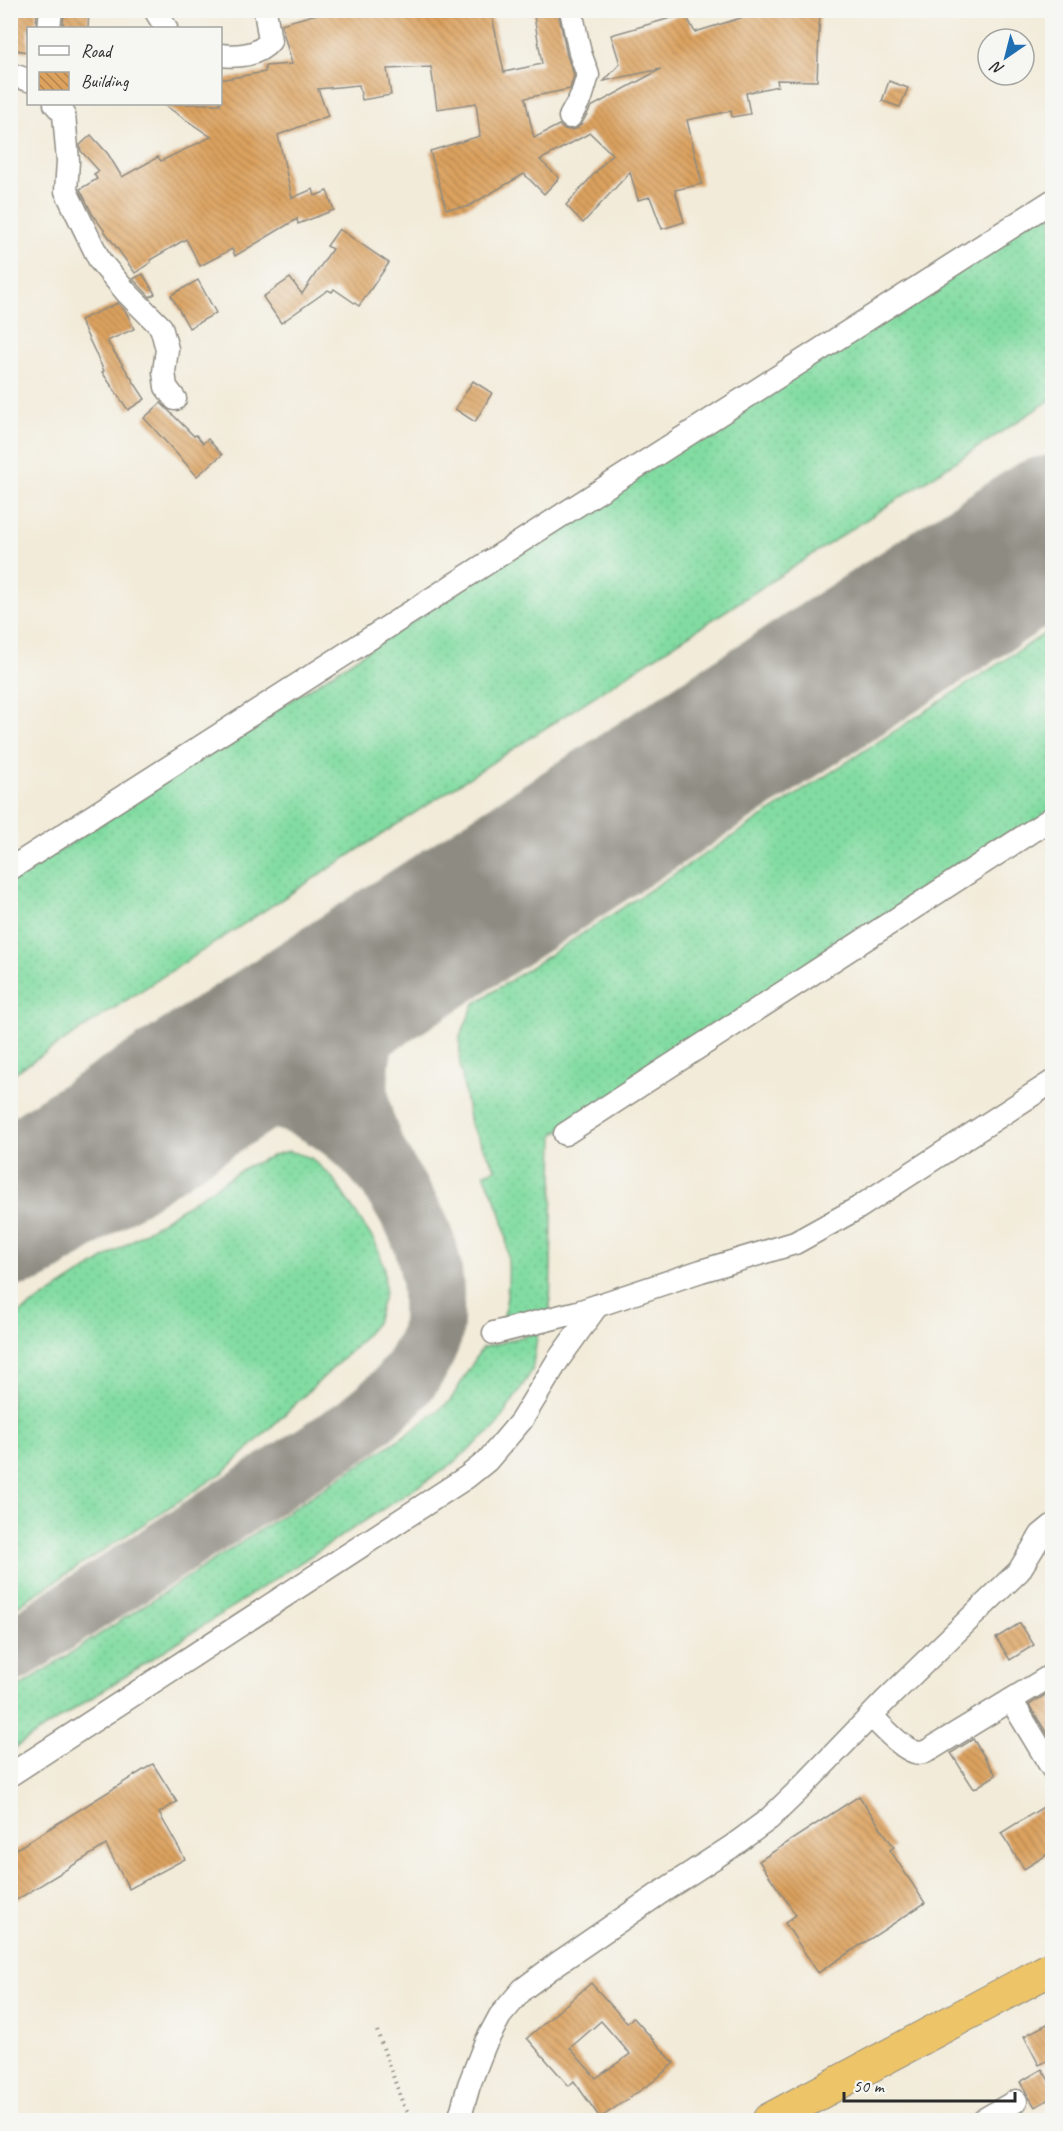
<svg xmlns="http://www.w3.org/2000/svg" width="1063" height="2131" font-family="Caveat,sans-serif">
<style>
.grass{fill:url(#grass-dots);stroke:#568466;stroke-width:1.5}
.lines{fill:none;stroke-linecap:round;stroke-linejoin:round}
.taxiway{stroke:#8e8b82;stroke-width:62}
.runway{stroke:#8e8b82;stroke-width:153}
.building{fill:url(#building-back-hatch);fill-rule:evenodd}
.minor-casing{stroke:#8e8b82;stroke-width:25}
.highway-casing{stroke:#8e8b82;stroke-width:35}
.path{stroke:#8e8b82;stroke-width:4;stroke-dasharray:1.5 4.5;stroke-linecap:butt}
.minor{stroke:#fff;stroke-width:22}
.highway{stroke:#eec469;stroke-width:33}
</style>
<defs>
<pattern id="grass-dots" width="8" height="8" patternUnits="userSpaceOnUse" patternTransform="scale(1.5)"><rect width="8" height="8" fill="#82dca2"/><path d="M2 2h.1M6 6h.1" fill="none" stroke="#70bd8c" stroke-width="1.8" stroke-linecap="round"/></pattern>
<pattern id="building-back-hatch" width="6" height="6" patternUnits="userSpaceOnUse" patternTransform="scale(1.5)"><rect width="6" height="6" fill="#dca25e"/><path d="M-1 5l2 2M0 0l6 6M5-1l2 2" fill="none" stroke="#b3844e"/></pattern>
</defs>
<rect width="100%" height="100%" fill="#f6f6f2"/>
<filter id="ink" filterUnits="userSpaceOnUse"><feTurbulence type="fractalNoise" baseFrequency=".0167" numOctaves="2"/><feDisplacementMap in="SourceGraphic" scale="12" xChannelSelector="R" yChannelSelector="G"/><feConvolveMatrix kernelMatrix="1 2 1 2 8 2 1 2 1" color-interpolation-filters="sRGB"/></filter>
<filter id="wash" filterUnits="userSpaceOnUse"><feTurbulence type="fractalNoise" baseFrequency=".008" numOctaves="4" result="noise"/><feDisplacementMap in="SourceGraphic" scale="24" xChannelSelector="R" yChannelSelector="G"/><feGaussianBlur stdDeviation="1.35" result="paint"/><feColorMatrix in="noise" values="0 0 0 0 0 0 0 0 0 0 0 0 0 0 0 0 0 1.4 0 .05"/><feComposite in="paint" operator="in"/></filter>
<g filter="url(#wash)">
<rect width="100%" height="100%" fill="#f2ebd9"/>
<g class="grass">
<path d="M 1052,206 L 1052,399 L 11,1075 L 10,883 Z"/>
<path d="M 1052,629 L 1052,813 L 554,1134 L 550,1311 L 503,1320 C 510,1290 510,1252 503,1221 C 499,1205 490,1189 484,1173 L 496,1169 L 470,1124 L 460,1064 L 460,1037 L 474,1004 Z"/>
<path d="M 289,1151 L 311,1158 L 332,1177 L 375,1242 L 384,1266 L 385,1292 L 376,1323 L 354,1348 L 224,1472 L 11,1610 L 11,1319 L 246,1167 L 277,1154 Z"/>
<path d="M 538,1332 L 532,1371 L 495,1428 L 448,1467 L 11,1750 L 11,1692 L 410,1432 L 450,1401 L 482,1348 Z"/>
</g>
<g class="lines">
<g class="taxiway">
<path d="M 162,1112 C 187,1104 212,1095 238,1094 C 298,1093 344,1122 381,1167"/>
<path d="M 10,1652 L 354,1429 C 383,1406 408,1386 424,1352 C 426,1345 431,1338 432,1331 C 434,1319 433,1306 433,1294 C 432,1265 425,1237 410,1212 C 388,1174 363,1141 358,1096 C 354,1050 372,1007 389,965"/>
</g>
<path class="runway" d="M 10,1210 L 1052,532"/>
</g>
<g id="blocks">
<g class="building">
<path d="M 10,10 L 37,10 L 36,28 L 28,28 L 28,52 L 10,49 Z"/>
<path d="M 64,10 L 89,10 L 88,28 L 63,28 Z"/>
<path d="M 331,10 L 481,10 L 483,18 L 492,16 L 504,72 L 542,64 L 533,10 L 558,10 L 567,56 L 574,75 L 570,89 L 525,98 L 534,138 L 559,125 L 563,129 L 570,130 L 576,129 L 582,123 L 591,107 L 661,69 L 604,81 L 620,64 L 611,35 L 685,14 L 695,32 L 767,10 L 820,10 L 817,81 L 777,80 L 778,86 L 746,93 L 750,114 L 732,117 L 731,111 L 687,120 L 702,184 L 675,190 L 684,222 L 662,229 L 650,197 L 638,200 L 630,172 L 583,223 L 566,205 L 612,154 L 590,133 L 540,160 L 559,178 L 544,194 L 524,174 L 467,207 L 446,209 L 430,151 L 480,136 L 476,103 L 437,109 L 431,67 L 387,69 L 391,95 L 362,100 L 359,85 L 318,89 L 328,116 L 278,135 L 292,198 L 313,189 L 315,196 L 327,191 L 334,210 L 298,224 L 297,219 L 235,256 L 232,249 L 200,266 L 186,239 L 150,260 L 151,262 L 135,273 L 93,215 L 80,189 L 97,179 L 94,174 L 99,171 L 81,151 L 80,145 L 91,135 L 108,154 L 122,177 L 158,157 L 161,161 L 211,137 L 163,104 L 220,104 L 220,80 L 265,72 L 265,66 L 292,64 L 281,24 Z"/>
<path d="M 889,81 L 908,88 L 900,107 L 882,101 Z"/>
<path d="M 339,229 L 389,263 L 359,306 L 334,289 L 332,292 L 328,290 L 281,323 L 263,297 L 290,278 L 302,294 L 332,249 L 327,246 Z"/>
<path d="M 143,274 L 155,294 L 150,297 L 133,279 Z"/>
<path d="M 198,280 L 216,313 L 189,328 L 171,295 Z"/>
<path d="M 118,303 L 126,312 L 134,329 L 107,341 L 145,399 L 128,410 L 102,372 L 104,371 L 80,320 Z"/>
<path d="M 473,381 L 492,393 L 475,422 L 455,409 Z"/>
<path d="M 161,403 L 194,436 L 196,435 L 203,443 L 208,439 L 222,455 L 197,476 L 144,418 Z"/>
<path d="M 1020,1623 L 1034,1645 L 1010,1660 L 996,1638 Z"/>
<path d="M 1053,1690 L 1053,1743 L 1029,1705 Z"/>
<path d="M 973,1739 L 996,1775 L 974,1789 L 951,1753 Z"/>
<path d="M 153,1764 L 177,1802 L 159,1813 L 185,1859 L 129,1889 L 106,1845 L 10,1904 L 10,1853 Z"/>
<path d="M 859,1796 L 894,1847 L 890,1850 L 925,1903 L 818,1973 L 785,1923 L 796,1915 L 759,1861 Z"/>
<path d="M 1053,1801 L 1053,1851 L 1024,1869 L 1001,1833 Z"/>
<path d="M 591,1983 L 627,2023 L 633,2017 L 674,2063 L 654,2081 L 600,2118 L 574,2081 L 569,2086 L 527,2038 ZM 601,2021 L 630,2054 L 596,2078 L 570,2048 Z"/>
<path d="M 1053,2021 L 1053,2058 L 1039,2065 L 1024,2036 Z"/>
<path d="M 1042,2069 L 1053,2087 L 1053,2097 L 1035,2107 L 1020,2082 Z"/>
</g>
</g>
</g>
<g filter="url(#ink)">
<use href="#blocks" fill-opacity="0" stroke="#8e8b82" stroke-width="1.5"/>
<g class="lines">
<defs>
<g id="minor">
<path d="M 155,10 L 166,28"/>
<path d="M 49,28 L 51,10"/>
<path d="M 220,55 C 238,57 259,55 270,41 L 265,10"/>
<path d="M 10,74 L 28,80"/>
<path d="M 55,104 L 64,114 L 68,161 L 66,191 L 100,261 L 127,293 L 161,327 L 167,349 L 164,372 L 166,387 L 175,399"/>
<path d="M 570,117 L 582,95 L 588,75 L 580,53 L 571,10"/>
<path d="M 10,869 L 1052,201"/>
<path d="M 565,1134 L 1052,818"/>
<path d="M 494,1333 L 578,1312 L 701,1271 L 795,1243 L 858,1208 L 1052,1082"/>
<path d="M 1011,1700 L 1052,1768"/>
<path d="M 871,1716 C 882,1726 902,1749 915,1752 C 920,1754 925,1752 929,1750 L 1052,1675"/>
<path d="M 10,1775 L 467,1477 L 487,1461 L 521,1421 L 558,1360 L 597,1306"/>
<path d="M 459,2120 L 469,2085 L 485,2044 L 500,2016 L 523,1989 L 558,1963 L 663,1891 L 731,1847 L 769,1819 L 804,1785 L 886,1700 L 1019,1571 L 1041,1535 L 1052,1526"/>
<path d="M 983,2120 L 1016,2101"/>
</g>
<path id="highway" d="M 769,2120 L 1052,1968"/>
</defs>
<use href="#minor" class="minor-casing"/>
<use href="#highway" class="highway-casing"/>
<path class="path" d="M 377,2031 L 403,2104 L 413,2120"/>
<use href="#minor" class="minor"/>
<use href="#highway" class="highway"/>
</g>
</g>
<rect width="1063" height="2131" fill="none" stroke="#f6f6f2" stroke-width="36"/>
<rect x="27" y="27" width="195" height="78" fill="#f6f6f2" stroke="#a5a5a2" stroke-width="1.5"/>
<rect x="39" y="46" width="30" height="9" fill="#ffffff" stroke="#a5a5a2" stroke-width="1.5"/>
<text x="81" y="57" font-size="18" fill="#2b2b2b">Road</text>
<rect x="39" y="72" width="30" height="18" fill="url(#building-back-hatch)" stroke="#a5a5a2" stroke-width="1.5"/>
<text x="81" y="87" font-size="18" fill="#2b2b2b">Building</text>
<g transform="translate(1006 57) rotate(215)"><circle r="28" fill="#f6f6f2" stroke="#a5a5a2" stroke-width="1.5"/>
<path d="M0-4.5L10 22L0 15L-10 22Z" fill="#1f6fb2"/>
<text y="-9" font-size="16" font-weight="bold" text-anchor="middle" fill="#2b2b2b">N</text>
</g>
<path d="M844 2092v9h171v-9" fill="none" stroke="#2b2b2b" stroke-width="3"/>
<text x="853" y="2092" font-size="18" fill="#2b2b2b" stroke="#f6f6f2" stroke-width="4.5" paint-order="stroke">50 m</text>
</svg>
